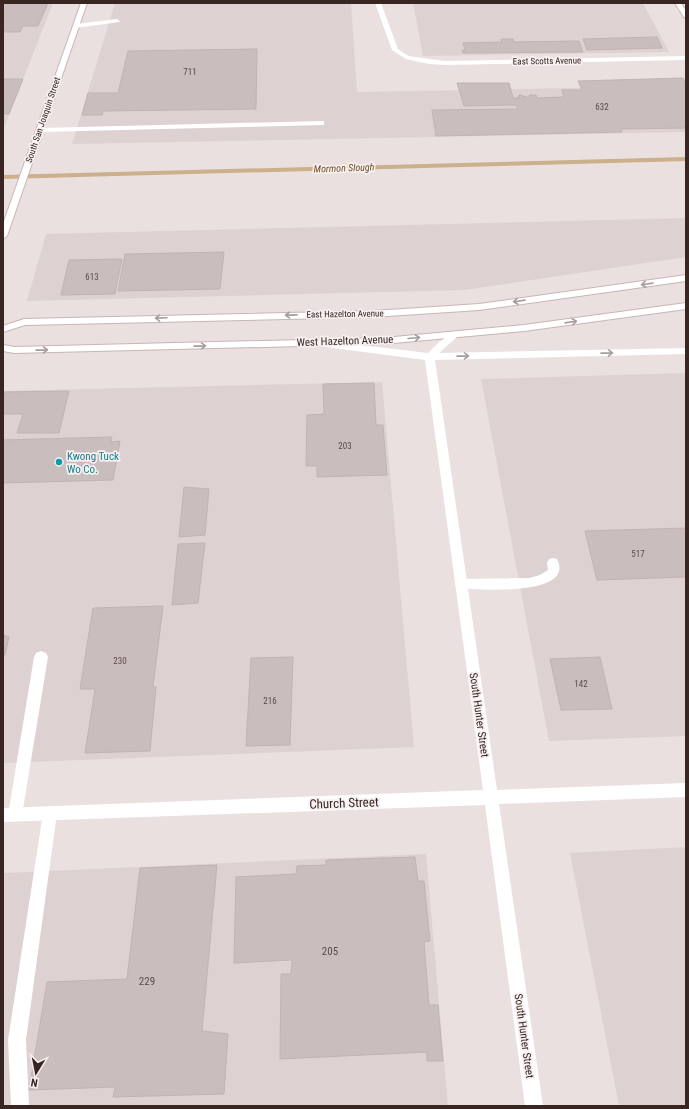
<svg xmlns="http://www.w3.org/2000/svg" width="689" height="1109" font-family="'Roboto Condensed',sans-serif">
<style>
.built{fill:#ddd1d2}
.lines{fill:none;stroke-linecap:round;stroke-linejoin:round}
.stream{fill:#ccaf8b;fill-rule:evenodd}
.building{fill:#cabdbd;stroke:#c3b3b3}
.secondary-casing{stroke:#c9b5b4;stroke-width:2}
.lane{fill:#fff;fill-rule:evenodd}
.street{fill:#fff;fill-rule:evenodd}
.secondary{fill:#fff;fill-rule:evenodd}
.oneway{stroke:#a69d9c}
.culture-dot{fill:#0f9aa8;stroke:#f7f0f1;stroke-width:1.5}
.labels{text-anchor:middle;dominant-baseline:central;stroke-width:3.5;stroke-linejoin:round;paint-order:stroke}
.far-street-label{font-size:9px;fill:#392522;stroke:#f7f0f1}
.number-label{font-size:9px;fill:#5d4b49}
.far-water-label{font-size:10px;font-style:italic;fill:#704e21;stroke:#f7f0f1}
.street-label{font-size:11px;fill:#392522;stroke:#f7f0f1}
.culture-label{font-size:11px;fill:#0d838f;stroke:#f7f0f1;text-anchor:start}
.near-number-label{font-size:11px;fill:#5d4b49}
.near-street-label{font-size:13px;fill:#392522;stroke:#f7f0f1}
</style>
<rect width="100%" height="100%" fill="#eae0e0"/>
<g class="built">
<path d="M 3,3 L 53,3 L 3,130 Z"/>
<path d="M 115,3 L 351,3 L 357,92 L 686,86 L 686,132 L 72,144 Z"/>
<path d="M 413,3 L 643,3 L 669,52 L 423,56 Z"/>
<path d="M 686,218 L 686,257 L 465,290 L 27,301 L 46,234 Z"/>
<path d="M 686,373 L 686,736 L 549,741 L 481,379 Z"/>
<path d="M 382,382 L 414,747 L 3,763 L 3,391 Z"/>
<path d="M 686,847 L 686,1106 L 619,1106 L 570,853 Z"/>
<path d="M 426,854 L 448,1106 L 3,1106 L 3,873 Z"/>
</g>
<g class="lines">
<path class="stream" d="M 686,157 L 686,161 L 3,179 L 3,175 Z"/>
</g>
<g class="building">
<path d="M 3,3 L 48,3 L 38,26 L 23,26 L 20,32 L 3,32 Z"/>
<path d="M 657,37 L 662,48 L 587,50 L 583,39 Z"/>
<path d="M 501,39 L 513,39 L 514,42 L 579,41 L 583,52 L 463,53 L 462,50 L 465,50 L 463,43 L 502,42 Z"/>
<path d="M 257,49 L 256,109 L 103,111 L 102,115 L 82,115 L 88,93 L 118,93 L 128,51 Z"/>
<path d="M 683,78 L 686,83 L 686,128 L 621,129 L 622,132 L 436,136 L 432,110 L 518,109 L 516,105 L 464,106 L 457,83 L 509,83 L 513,98 L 519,98 L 518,96 L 520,95 L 530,98 L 529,95 L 536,95 L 537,98 L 564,97 L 562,90 L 582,90 L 578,81 Z"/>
<path d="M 3,79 L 23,79 L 9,114 L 3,114 Z"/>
<path d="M 224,252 L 220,289 L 118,291 L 125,254 Z"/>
<path d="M 122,259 L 115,294 L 61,295 L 69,260 Z"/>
<path d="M 374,383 L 376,425 L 383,425 L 387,475 L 317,477 L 317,466 L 306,466 L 307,415 L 324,414 L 323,384 Z"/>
<path d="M 69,391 L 59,433 L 17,433 L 23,414 L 3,414 L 4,392 Z"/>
<path d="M 112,437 L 111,442 L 120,441 L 113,480 L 3,483 L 3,440 Z"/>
<path d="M 184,487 L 209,489 L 205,535 L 179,537 Z"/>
<path d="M 686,528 L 686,577 L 597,580 L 585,531 Z"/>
<path d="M 205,543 L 198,603 L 172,605 L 178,544 Z"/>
<path d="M 163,606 L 153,687 L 156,687 L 150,751 L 85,753 L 95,689 L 80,689 L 93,608 Z"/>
<path d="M 3,635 L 9,637 L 5,655 L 3,655 Z"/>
<path d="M 293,657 L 290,745 L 246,746 L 251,658 Z"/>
<path d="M 600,657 L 612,709 L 561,710 L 550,659 Z"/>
<path d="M 415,857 L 418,881 L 424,881 L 430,941 L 424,942 L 429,1005 L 438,1005 L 443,1061 L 427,1061 L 427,1052 L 280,1059 L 281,974 L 291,974 L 292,960 L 234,963 L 236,877 L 296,874 L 297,866 L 326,865 L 326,860 Z"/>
<path d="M 217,865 L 202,1031 L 228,1034 L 224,1094 L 113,1097 L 115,1087 L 29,1090 L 47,982 L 127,979 L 140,868 Z"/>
</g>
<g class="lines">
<defs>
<g id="secondary">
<path d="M 81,3 L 87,3 L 7,236 L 3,239 L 3,224 Z"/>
<path d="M 675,3 L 681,3 L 686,11 L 686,18 L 684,17 Z"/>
<path d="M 686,275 L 686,281 L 479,310 L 373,317 L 25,325 L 3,332 L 3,326 L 24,319 L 373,311 L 479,304 Z"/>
<path d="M 686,303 L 686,309 L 524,331 L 383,344 L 14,353 L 3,351 L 3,345 L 14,347 L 383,338 L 524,325 Z"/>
</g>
</defs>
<use href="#secondary" class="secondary-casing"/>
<g class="lane">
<path d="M 375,3 L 381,3 L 398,49 L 410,57 L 410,59 L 406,59 L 392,50 Z"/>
<path d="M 117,19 L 120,21 L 119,22 L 76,28 L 73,26 L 76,24 Z"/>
<path d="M 321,121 L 324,121 L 324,125 L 40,132 L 36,130 L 40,128 Z"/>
<path d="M 553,558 L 557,559 C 576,597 480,589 461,589 L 457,588 L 455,584 L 457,580 L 461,579 L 529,578 L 540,575 L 548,570 L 547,563 L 549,559 Z"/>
<path d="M 41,651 L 46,653 L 48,657 L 22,815 L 20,820 L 15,822 L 10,820 L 8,815 L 34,657 L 36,653 Z"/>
<path d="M 50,806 L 55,808 L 57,813 L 26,1040 L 29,1106 L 11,1106 L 8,1040 L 43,813 L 45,808 Z"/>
</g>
<g class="street">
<path d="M 408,56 L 445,61 L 686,56 L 686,60 L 445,65 L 429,64 L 406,59 L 405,58 Z"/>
<path d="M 454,332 L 459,335 L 457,337 L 439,353 L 686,348 L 686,354 L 435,360 L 497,790 L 686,783 L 686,797 L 499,804 L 543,1106 L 525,1106 L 485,805 L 3,822 L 3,808 L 483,790 L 425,360 L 318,346 L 313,343 L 318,340 L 428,353 L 439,342 Z"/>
</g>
<use href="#secondary" class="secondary"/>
</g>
<defs><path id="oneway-shaft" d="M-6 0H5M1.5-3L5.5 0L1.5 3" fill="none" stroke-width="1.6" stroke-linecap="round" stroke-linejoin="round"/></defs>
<g class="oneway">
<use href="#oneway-shaft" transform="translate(647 284) rotate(172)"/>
<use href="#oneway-shaft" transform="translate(519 301) rotate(172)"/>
<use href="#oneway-shaft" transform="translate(291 315) rotate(179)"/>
<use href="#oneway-shaft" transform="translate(161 318) rotate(178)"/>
<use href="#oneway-shaft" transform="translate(571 322) rotate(-8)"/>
<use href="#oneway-shaft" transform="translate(414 338) rotate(-5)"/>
<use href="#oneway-shaft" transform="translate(200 346) rotate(-1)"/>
<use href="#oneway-shaft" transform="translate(42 350) rotate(-1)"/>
<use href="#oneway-shaft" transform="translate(607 353) rotate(-1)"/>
<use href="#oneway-shaft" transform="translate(463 356) rotate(-1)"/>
</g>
<circle class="culture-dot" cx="59" cy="462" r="4"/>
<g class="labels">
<g class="far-street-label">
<text transform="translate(547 61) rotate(-1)">East Scotts Avenue</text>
<text transform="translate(43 120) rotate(-71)">South San Joaquin Street</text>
<text transform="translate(345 314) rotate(-1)">East Hazelton Avenue</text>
</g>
<g class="number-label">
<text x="190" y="72">711</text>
<text x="602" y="107">632</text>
<text x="92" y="277">613</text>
<text x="345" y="446">203</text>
<text x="638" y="554">517</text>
<text x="120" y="661">230</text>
<text x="581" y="684">142</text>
<text x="270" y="701">216</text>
</g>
<g class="far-water-label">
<text transform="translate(344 168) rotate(-2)">Mormon Slough</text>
</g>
<g class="street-label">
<text transform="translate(345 341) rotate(-2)">West Hazelton Avenue</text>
<text transform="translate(479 715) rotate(82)">South Hunter Street</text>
<text transform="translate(524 1036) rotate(82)">South Hunter Street</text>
</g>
<g class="culture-label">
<text x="67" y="456">Kwong Tuck<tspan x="67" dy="13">Wo Co.</tspan></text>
</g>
<g class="near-number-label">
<text x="330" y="951">205</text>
<text x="147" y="981">229</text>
</g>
<g class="near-street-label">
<text transform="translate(344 803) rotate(-2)">Church Street</text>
</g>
</g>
<rect width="689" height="1109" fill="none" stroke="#392522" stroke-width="8"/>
<g transform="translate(36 1073) rotate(190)" stroke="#f7f0f1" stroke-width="3" paint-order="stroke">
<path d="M0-3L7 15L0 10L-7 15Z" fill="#392522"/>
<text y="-6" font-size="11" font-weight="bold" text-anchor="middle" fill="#392522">N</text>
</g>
</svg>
